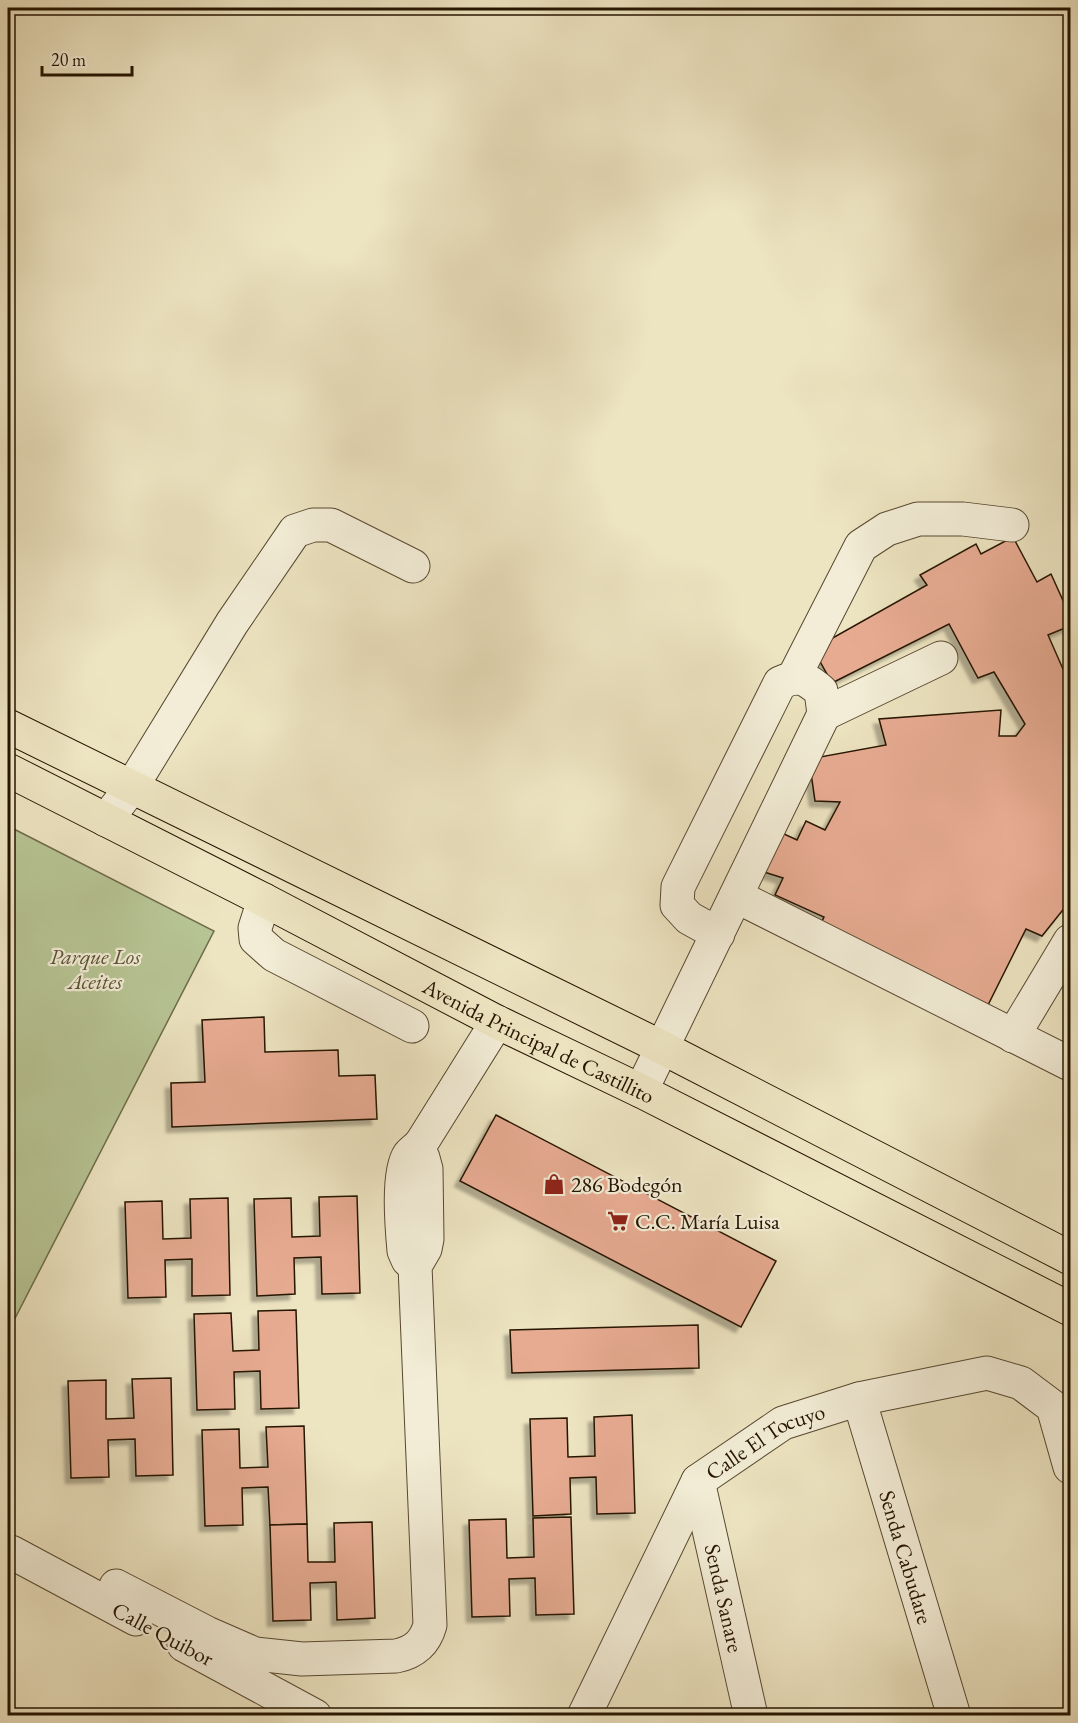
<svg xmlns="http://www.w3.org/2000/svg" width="1078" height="1723" font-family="'EB Garamond',serif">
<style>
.green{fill:#b7c494;stroke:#6e6c4a;stroke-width:1.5}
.building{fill:#e7ab92;stroke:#251400;stroke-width:1.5;filter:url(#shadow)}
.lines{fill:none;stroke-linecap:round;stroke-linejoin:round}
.minor-casing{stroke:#574830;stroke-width:35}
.major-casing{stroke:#251400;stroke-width:35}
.minor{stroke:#f3edd7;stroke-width:33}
.major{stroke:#ede4c1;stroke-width:33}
.labels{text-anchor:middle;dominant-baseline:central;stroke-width:4.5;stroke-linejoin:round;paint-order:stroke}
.park-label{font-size:22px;font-style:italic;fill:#585234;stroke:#f3edd7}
.street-label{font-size:22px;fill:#251400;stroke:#f3edd7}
.poi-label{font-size:22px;fill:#251400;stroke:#f3edd7;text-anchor:start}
</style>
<defs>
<filter id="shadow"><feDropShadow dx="-5.5" dy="5.5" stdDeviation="1.5" flood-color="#0004"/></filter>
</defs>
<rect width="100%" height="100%" fill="#ede4c1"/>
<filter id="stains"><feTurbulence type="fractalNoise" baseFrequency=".00333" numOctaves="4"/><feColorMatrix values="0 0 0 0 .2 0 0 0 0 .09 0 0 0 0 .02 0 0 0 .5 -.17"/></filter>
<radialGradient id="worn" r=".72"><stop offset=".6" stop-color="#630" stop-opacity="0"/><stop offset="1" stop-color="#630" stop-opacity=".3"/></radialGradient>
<path class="green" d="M 8,826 L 214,931 L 8,1332 Z"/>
<g class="building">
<path d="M 1013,537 L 1037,582 L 1051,574 L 1070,616 L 1070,626 L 1048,635 L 1070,685 L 1070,901 L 1042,936 L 1026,929 L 986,1009 L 819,927 L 824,917 L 775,895 L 783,878 L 764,872 L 782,833 L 797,840 L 806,821 L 825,830 L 840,802 L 815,801 L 809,759 L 886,745 L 879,719 L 1001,710 L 999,736 L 1016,736 L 1025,724 L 994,672 L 978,678 L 949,624 L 832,683 L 813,649 L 927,585 L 920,575 L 976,544 L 981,554 Z"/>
<path d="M 264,1017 L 265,1052 L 338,1050 L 339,1076 L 375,1075 L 377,1119 L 172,1127 L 171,1083 L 205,1082 L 202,1020 Z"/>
<path d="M 496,1115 L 776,1261 L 741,1327 L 460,1181 Z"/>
<path d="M 357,1196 L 360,1293 L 322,1294 L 321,1257 L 294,1258 L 295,1294 L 257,1296 L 254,1199 L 291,1198 L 292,1237 L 320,1236 L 319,1197 Z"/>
<path d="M 228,1198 L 230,1295 L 192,1296 L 192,1259 L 165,1260 L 166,1297 L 128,1298 L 125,1202 L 162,1201 L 163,1239 L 191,1238 L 190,1199 Z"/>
<path d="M 296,1310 L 299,1408 L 261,1409 L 260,1371 L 234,1372 L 235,1409 L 197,1410 L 194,1314 L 231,1313 L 233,1351 L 259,1350 L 258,1311 Z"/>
<path d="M 698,1325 L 699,1368 L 512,1373 L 510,1330 Z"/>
<path d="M 171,1378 L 173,1475 L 136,1476 L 135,1439 L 108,1440 L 109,1477 L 71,1478 L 68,1381 L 106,1380 L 106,1419 L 134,1418 L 132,1379 Z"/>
<path d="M 632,1415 L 635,1513 L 597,1514 L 596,1477 L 570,1478 L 571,1514 L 533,1516 L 530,1419 L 567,1418 L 568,1457 L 595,1456 L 594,1417 Z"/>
<path d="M 304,1426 L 307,1524 L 270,1525 L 268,1487 L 242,1488 L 243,1525 L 205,1526 L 202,1430 L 239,1429 L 240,1468 L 268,1467 L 266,1427 Z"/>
<path d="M 571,1517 L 574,1614 L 536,1615 L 535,1578 L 509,1579 L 510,1616 L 472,1617 L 469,1520 L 506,1519 L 507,1558 L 534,1557 L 533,1518 Z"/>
<path d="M 372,1522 L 375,1618 L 337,1620 L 336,1582 L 310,1583 L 311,1620 L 273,1621 L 270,1525 L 307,1524 L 308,1562 L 335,1562 L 334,1523 Z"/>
</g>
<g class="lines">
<defs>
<g id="minor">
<path d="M 794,677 L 861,546 L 887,529 L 918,519 L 963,519 L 1012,525"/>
<path d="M 824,714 L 941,658"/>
<path d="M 106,820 L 131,788 L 232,623 L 295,531 L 313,525 L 331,525 L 413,566"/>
<path d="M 736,896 L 1070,1064"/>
<path d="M 264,900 L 255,928 L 256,939 L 274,955 L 412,1026"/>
<path d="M 1013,1036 L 1070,941"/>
<path d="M 641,1091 L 824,714 L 821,691 C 805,678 800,674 780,683 L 678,887 L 677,905 L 689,918 L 718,934"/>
<path d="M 415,1266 L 408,1260 L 404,1251 C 402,1229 397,1172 409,1155 C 413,1150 418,1148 422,1142 L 497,1022"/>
<path id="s1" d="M 859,1399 L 954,1716"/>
<path id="s2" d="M 698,1481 L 751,1716"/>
<path d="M 8,1553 L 11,1552 L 136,1619"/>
<path d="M 116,1586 L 207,1633 L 255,1654 L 302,1659 L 396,1656 C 415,1652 425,1643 430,1625 L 415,1266 L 425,1249 L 427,1239 L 426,1169 L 423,1158 L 417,1149"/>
<path d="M 184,1645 L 315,1716"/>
<path id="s3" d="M 584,1716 L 698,1481 L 783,1423 L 859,1399 L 987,1373 L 1021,1383 L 1053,1407 L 1070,1467"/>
</g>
<g id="major">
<path d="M 8,726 L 663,1048 L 1070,1258"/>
<path id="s4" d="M 8,770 L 264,900 L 497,1022 L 641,1091 L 1070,1309"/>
</g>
</defs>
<use href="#minor" class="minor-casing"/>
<use href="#major" class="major-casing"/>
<use href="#minor" class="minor"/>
<use href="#major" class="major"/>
</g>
<defs>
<symbol id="shop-bare" viewBox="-9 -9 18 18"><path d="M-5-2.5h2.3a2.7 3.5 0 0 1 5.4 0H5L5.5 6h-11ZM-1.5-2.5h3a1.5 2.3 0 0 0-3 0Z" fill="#8f2418" stroke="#f3edd7" stroke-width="2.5" paint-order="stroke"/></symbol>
<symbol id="supermarket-bare" viewBox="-9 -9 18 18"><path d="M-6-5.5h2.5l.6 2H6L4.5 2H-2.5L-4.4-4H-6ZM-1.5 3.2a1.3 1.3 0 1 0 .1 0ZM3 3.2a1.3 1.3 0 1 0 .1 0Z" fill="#8f2418" stroke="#f3edd7" stroke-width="2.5" paint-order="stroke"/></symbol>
</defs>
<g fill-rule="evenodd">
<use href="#shop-bare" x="539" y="1169" width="30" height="30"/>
<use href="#supermarket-bare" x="603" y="1206" width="30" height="30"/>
</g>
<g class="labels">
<g class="park-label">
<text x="95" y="956">Parque Los<tspan x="95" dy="25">Aceites</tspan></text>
</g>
<g class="street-label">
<text stroke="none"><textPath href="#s4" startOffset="596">Avenida Principal de Castillito</textPath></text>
<text stroke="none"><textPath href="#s3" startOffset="340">Calle El Tocuyo</textPath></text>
<text stroke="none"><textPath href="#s1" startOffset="165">Senda Cabudare</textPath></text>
<text stroke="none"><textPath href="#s2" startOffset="120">Senda Sanare</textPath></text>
<text transform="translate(163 1634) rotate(28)">Calle Quibor</text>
</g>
<g class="poi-label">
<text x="571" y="1184">286 Bodegón</text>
<text x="635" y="1221">C.C. María Luisa</text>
</g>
</g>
<rect width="1078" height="1723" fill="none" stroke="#ede4c1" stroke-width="30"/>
<rect x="9" y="9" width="1060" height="1705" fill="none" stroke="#251400" stroke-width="3"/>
<rect x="15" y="15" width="1048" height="1693" fill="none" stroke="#251400" stroke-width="1.5"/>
<path d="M42 66v9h90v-9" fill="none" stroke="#251400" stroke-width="3"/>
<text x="51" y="66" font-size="18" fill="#251400" stroke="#f3edd7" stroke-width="4.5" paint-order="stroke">20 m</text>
<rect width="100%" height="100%" filter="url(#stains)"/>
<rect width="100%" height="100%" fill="url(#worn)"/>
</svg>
